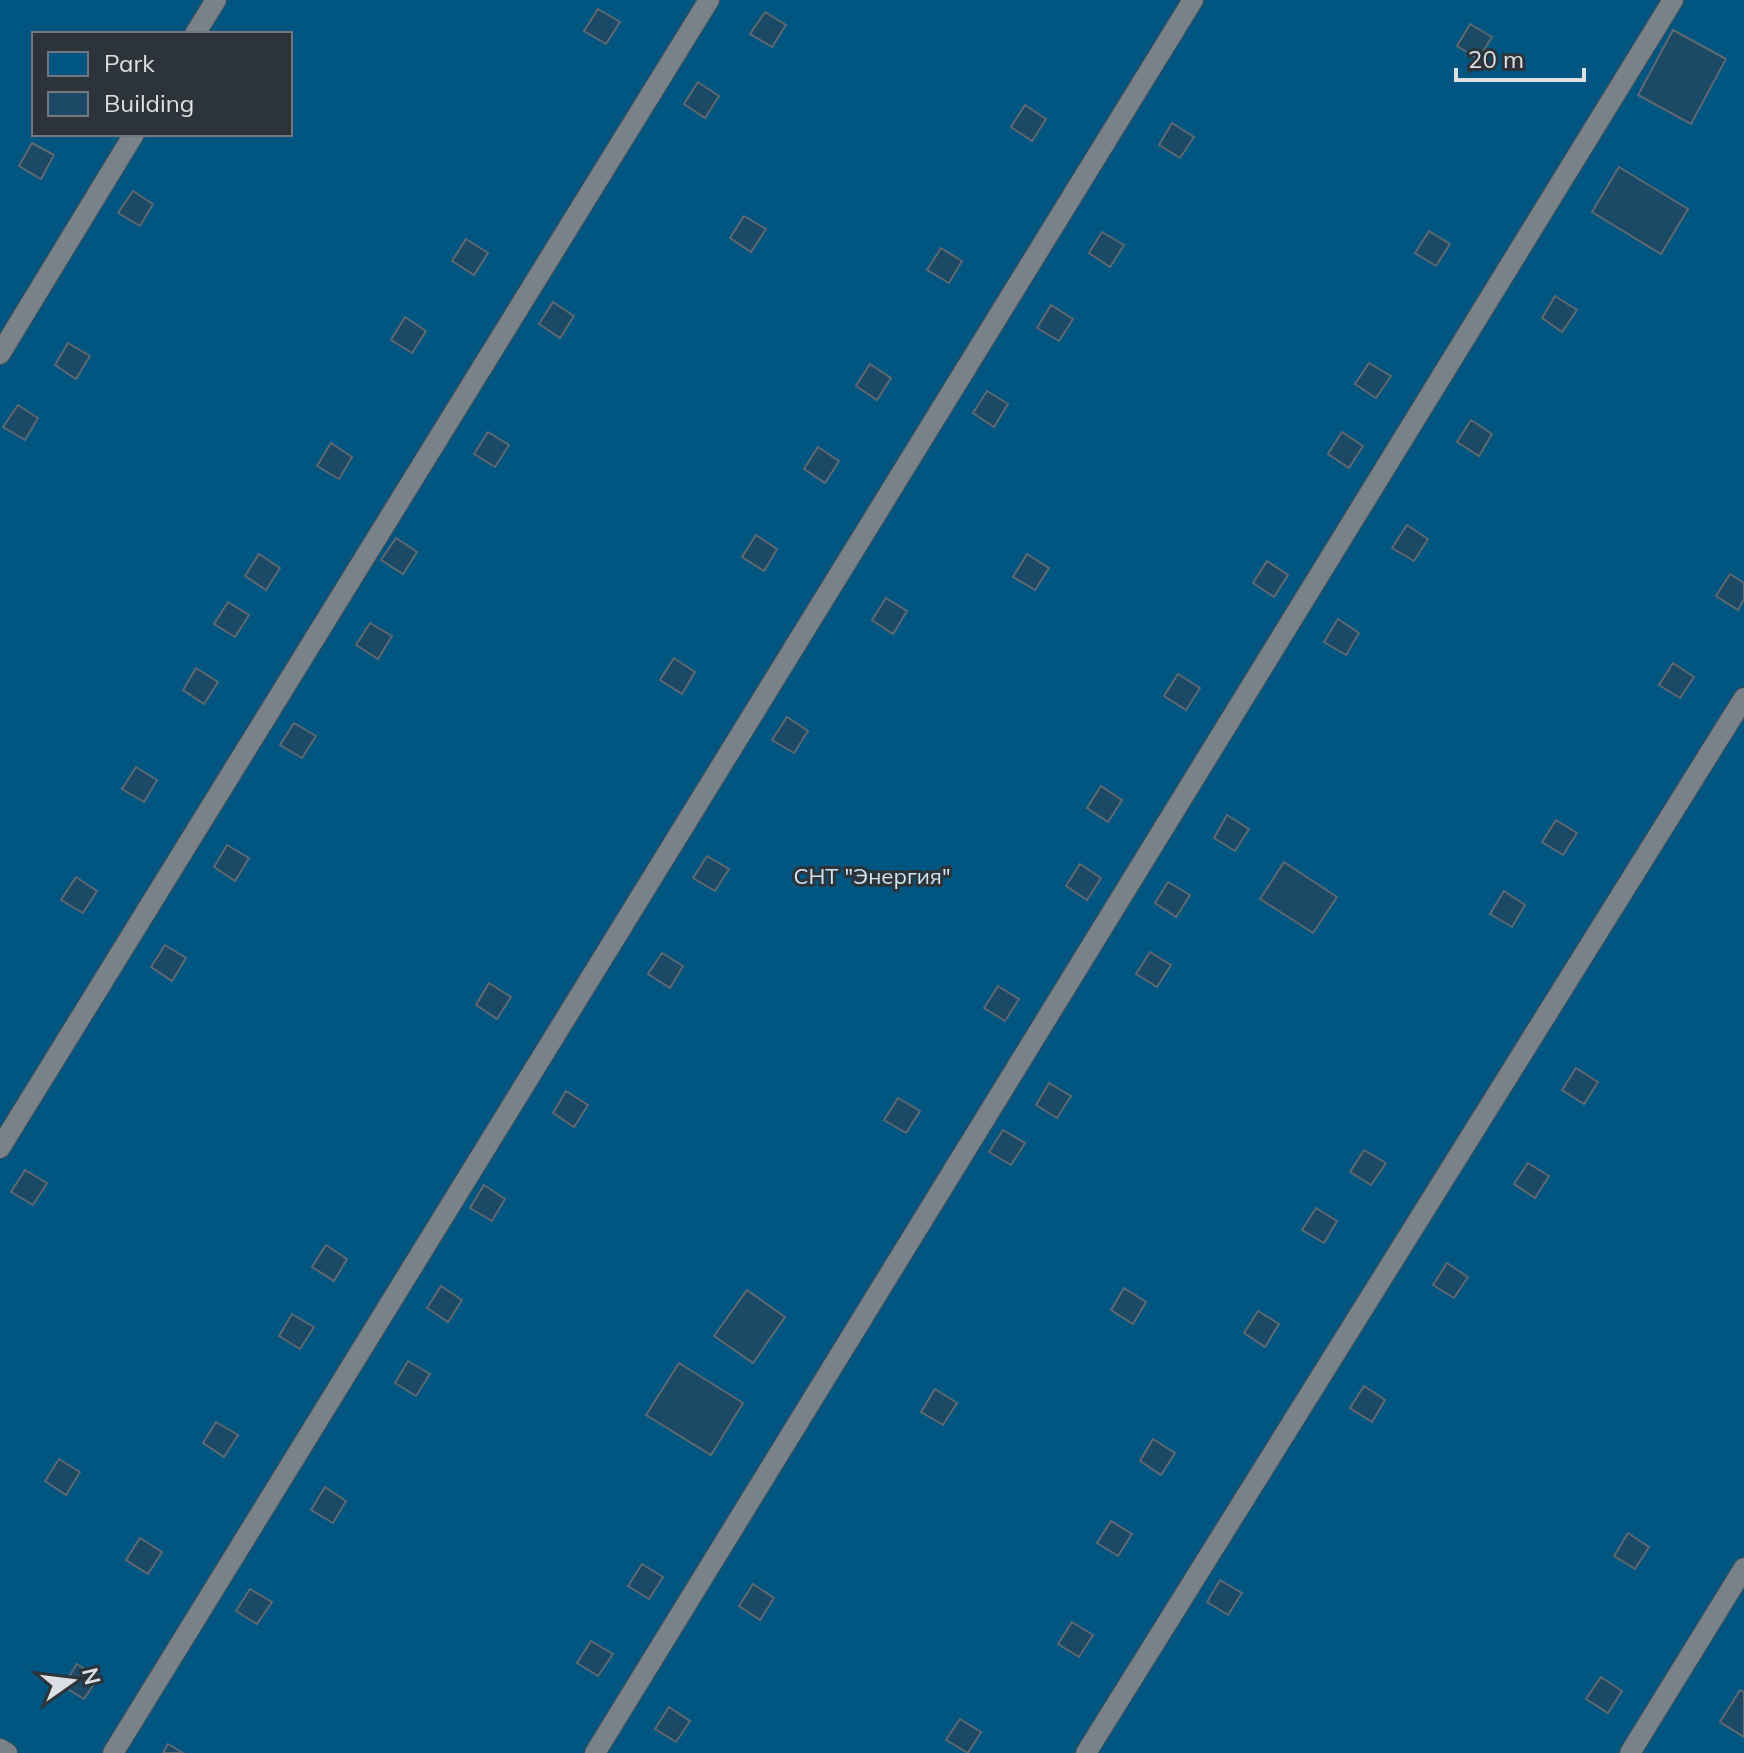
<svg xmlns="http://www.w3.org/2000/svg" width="1744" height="1753" font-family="Mulish,sans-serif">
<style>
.green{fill:#005681;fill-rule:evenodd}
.building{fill:#1b4966;stroke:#60686f;stroke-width:2}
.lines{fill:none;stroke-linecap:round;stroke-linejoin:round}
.lane-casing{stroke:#484e53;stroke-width:22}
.lane{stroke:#7a8289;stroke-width:20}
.labels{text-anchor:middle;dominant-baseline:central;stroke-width:6;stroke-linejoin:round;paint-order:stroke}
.park-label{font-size:22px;fill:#d0e4f3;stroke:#2c3339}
</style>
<rect width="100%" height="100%" fill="#2c3339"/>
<path class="green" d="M 0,0 L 1744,0 L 1744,1753 L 0,1753 ZM 34,34 L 290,34 L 290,134 L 34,134 Z"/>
<g class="building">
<path d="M 598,9 L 620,22 L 606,44 L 584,31 Z"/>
<path d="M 765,12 L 786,25 L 772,47 L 750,34 Z"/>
<path d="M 1470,24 L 1492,37 L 1478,59 L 1457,46 Z"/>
<path d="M 1673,30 L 1726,59 L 1691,124 L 1638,95 Z"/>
<path d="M 698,82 L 719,96 L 705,118 L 684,104 Z"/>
<path d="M 1025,105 L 1046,119 L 1032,141 L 1011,127 Z"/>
<path d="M 1172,123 L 1194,137 L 1180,158 L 1159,145 Z"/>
<path d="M 32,143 L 54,155 L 41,179 L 19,166 Z"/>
<path d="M 1619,167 L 1688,209 L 1661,254 L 1592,212 Z"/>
<path d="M 133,191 L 153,204 L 140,226 L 118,213 Z"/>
<path d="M 744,216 L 766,229 L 751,252 L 730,238 Z"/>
<path d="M 1429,231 L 1450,244 L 1436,266 L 1415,253 Z"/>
<path d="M 1102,232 L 1124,245 L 1110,267 L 1089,253 Z"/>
<path d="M 466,239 L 488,253 L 474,275 L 452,261 Z"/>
<path d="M 941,248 L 962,261 L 949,283 L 927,270 Z"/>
<path d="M 1555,296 L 1577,310 L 1562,332 L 1542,318 Z"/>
<path d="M 553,302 L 574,316 L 560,338 L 539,324 Z"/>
<path d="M 1051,305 L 1073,319 L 1059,341 L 1037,328 Z"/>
<path d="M 405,317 L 426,331 L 412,353 L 391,340 Z"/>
<path d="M 68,343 L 90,356 L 76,379 L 55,365 Z"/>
<path d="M 1369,363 L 1391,376 L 1376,398 L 1355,384 Z"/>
<path d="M 870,364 L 891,378 L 877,400 L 856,386 Z"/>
<path d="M 987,391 L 1008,404 L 994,427 L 973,413 Z"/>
<path d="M 18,405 L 38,418 L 25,440 L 3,427 Z"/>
<path d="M 1471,420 L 1492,434 L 1479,456 L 1457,442 Z"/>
<path d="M 488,432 L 509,445 L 495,467 L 474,454 Z"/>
<path d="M 1342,432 L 1363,446 L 1349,468 L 1328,454 Z"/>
<path d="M 331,443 L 352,457 L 339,479 L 317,466 Z"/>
<path d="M 818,447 L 839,461 L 825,483 L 804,469 Z"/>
<path d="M 1407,525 L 1428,539 L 1414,561 L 1392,548 Z"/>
<path d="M 756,535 L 777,549 L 764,571 L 742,557 Z"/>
<path d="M 396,538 L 417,552 L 403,574 L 381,560 Z"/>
<path d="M 259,554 L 280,568 L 266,590 L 245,576 Z"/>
<path d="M 1027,554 L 1049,568 L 1035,590 L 1013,577 Z"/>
<path d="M 1267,561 L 1288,575 L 1274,597 L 1253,583 Z"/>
<path d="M 1730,574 L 1744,583 L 1744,599 L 1738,610 L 1716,596 Z"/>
<path d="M 886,598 L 907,611 L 893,634 L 872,620 Z"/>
<path d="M 228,602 L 249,615 L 235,637 L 214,624 Z"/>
<path d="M 1338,619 L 1359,633 L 1346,655 L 1324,642 Z"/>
<path d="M 370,623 L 392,636 L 378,659 L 356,645 Z"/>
<path d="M 674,658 L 695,672 L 682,694 L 660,680 Z"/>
<path d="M 1673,663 L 1694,677 L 1680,698 L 1659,685 Z"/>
<path d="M 196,668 L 218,682 L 204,704 L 183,690 Z"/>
<path d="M 1178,674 L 1200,688 L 1186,710 L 1164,696 Z"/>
<path d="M 787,717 L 808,731 L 794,753 L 772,740 Z"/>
<path d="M 294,723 L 316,736 L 302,758 L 280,745 Z"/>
<path d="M 136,767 L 157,780 L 144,802 L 122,789 Z"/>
<path d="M 1101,786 L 1122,800 L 1108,822 L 1087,808 Z"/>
<path d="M 1227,815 L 1249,829 L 1235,851 L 1214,838 Z"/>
<path d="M 1556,820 L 1577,833 L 1563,855 L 1542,842 Z"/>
<path d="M 227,845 L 249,858 L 235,881 L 214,867 Z"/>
<path d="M 707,856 L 729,869 L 715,891 L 693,878 Z"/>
<path d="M 1284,862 L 1337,897 L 1313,933 L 1260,899 Z"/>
<path d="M 1080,864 L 1101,878 L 1087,900 L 1066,886 Z"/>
<path d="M 76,877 L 97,891 L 83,913 L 61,900 Z"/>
<path d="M 1168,882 L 1190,895 L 1176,917 L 1155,903 Z"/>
<path d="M 1504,891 L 1525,905 L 1512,927 L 1490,914 Z"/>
<path d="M 165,945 L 186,958 L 172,981 L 151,967 Z"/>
<path d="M 1150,952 L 1171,965 L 1157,987 L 1136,974 Z"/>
<path d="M 662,953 L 683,966 L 670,988 L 648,974 Z"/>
<path d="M 489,983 L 511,997 L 497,1019 L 476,1005 Z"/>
<path d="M 998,986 L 1019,999 L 1005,1021 L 984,1008 Z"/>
<path d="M 1576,1068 L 1598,1082 L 1584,1104 L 1562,1090 Z"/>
<path d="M 1049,1083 L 1071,1096 L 1057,1118 L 1036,1105 Z"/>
<path d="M 566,1091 L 588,1105 L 574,1127 L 553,1113 Z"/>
<path d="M 898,1098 L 920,1111 L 906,1133 L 884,1120 Z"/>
<path d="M 1003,1130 L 1025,1143 L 1011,1165 L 989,1152 Z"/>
<path d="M 1364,1150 L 1386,1163 L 1371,1185 L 1350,1172 Z"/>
<path d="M 1528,1163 L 1549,1176 L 1535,1198 L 1514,1184 Z"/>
<path d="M 25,1170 L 47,1183 L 33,1205 L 11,1192 Z"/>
<path d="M 484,1185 L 505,1199 L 492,1221 L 470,1208 Z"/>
<path d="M 1316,1208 L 1337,1221 L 1324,1243 L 1302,1230 Z"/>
<path d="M 326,1245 L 347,1259 L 334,1281 L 312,1267 Z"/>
<path d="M 1447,1263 L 1468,1277 L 1454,1298 L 1433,1285 Z"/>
<path d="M 441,1286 L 462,1300 L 448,1322 L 427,1308 Z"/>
<path d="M 1124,1288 L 1146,1302 L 1133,1324 L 1111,1310 Z"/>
<path d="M 747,1290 L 785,1317 L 753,1363 L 714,1336 Z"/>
<path d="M 1258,1311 L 1279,1324 L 1265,1347 L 1244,1333 Z"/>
<path d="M 292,1314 L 314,1327 L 300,1349 L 279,1336 Z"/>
<path d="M 408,1361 L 430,1374 L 416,1396 L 395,1383 Z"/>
<path d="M 679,1363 L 743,1403 L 711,1455 L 646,1415 Z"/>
<path d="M 1364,1386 L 1385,1400 L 1372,1422 L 1350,1408 Z"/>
<path d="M 935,1389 L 957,1403 L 943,1425 L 921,1412 Z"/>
<path d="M 216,1422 L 238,1435 L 224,1457 L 203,1443 Z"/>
<path d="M 1153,1439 L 1175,1453 L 1161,1475 L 1140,1461 Z"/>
<path d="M 59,1459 L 80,1472 L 66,1495 L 45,1481 Z"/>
<path d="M 325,1487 L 346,1501 L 333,1523 L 311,1510 Z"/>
<path d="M 1111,1521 L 1132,1534 L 1118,1556 L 1097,1543 Z"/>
<path d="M 1628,1533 L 1649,1547 L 1635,1569 L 1614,1556 Z"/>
<path d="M 140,1538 L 162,1552 L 148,1574 L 126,1560 Z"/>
<path d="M 642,1564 L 663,1577 L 649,1599 L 628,1586 Z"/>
<path d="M 1220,1580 L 1242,1593 L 1228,1615 L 1207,1602 Z"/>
<path d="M 753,1584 L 774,1598 L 760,1620 L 739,1606 Z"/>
<path d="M 250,1589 L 272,1602 L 257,1624 L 236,1611 Z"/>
<path d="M 1072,1622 L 1093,1635 L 1079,1657 L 1058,1644 Z"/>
<path d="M 591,1641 L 613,1654 L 598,1676 L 577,1663 Z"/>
<path d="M 77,1664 L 98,1678 L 84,1699 L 63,1686 Z"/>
<path d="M 1601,1677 L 1622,1691 L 1608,1713 L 1586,1699 Z"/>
<path d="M 1740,1690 L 1744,1692 L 1744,1737 L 1720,1722 Z"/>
<path d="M 669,1707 L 690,1721 L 676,1742 L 655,1729 Z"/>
<path d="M 960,1719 L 981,1732 L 968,1753 L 946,1740 Z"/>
<path d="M 168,1744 L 183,1753 L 163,1753 Z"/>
</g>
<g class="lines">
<defs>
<g id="lane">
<path d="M 195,34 L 216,0"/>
<path d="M 0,354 L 134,134"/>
<path d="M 0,1148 L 709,0"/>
<path d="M 0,1749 L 7,1753"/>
<path d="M 113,1753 L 1193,0"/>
<path d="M 595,1753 L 1673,0"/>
<path d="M 1086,1753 L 1744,698"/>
<path d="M 1630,1753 L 1744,1568"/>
</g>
</defs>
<use href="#lane" class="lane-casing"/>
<use href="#lane" class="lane"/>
</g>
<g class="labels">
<g class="park-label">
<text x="872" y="876">СНТ "Энергия"</text>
</g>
</g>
<rect x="32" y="32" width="260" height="104" fill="#2c3339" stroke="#72787d" stroke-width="2"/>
<rect x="48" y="52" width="40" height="24" fill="#005681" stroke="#72787d" stroke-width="2"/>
<text x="104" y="72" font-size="24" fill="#dce0e4">Park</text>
<rect x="48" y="92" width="40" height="24" fill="#1b4966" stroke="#72787d" stroke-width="2"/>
<text x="104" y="112" font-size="24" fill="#dce0e4">Building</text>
<g transform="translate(72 1681) rotate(76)" stroke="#2c3339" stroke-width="6" paint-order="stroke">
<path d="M0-6L14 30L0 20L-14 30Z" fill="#dce0e4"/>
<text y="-12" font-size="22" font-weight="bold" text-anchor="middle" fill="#dce0e4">N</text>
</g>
<path d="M1456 68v12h128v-12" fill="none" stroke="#dce0e4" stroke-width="4"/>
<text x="1468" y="68" font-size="24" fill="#dce0e4" stroke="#2c3339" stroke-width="6" paint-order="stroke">20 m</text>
</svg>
